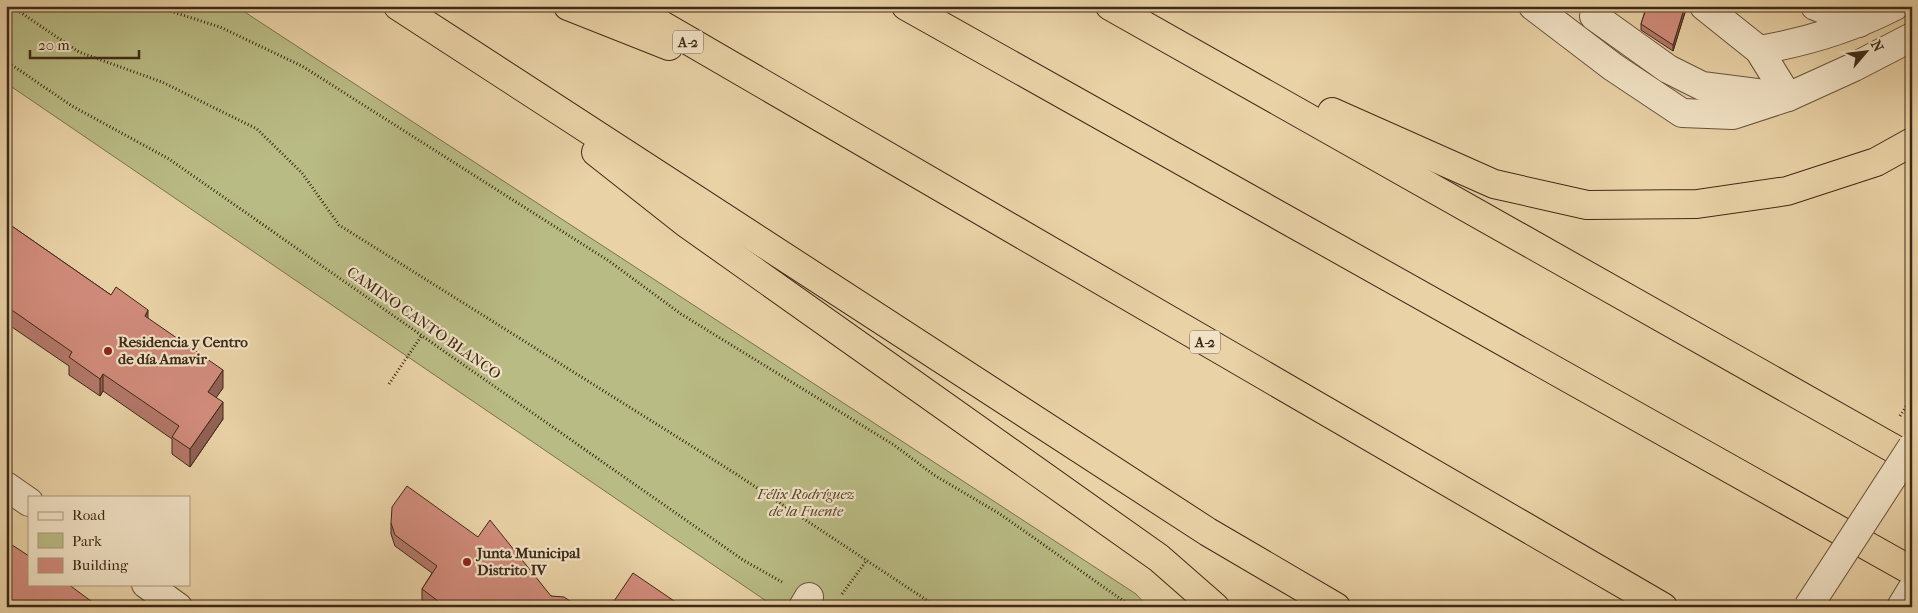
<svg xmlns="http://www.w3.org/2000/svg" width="1918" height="613" font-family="'IM FELL French Canon',serif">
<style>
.green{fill:#b9bb84;stroke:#7c724e}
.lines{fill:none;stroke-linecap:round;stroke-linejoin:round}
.minor-casing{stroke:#69533b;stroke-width:30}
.highway-casing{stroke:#3e2917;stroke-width:30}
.path{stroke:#3e2917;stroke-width:3;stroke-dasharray:1 2.5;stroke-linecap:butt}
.minor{stroke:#f1e2c5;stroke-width:28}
.highway{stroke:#e9d2a6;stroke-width:28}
.minor-bridge-casing{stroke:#69533b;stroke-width:30;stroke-linecap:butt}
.path-bridge{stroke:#3e2917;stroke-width:3;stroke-dasharray:1 2.5;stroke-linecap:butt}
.minor-bridge{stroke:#f1e2c5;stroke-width:28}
.wall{fill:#b4786a;stroke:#3e2917}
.shaded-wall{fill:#926156;stroke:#3e2917}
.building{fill:#d18b7b;stroke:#3e2917}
.poi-dot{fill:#8f2418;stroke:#f1e2c5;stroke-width:2}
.labels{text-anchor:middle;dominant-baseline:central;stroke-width:4.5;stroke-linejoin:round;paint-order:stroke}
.shield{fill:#f1e2c5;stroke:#74604b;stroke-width:1}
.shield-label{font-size:14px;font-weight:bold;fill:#3e2917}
.street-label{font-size:15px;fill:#3e2917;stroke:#f1e2c5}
.poi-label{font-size:15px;font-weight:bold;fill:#3e2917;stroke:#f1e2c5;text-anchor:start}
.park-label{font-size:15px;font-style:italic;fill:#57462d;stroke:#f1e2c5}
</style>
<rect width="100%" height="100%" fill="#e9d2a6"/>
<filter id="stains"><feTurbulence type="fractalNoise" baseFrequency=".004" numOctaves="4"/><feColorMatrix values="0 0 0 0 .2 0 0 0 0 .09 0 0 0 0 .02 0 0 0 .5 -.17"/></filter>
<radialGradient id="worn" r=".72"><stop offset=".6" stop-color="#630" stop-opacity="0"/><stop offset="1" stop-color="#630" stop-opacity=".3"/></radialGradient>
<path class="green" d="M 6,6 L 186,6 L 240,9 L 1136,594 L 1148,607 L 775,607 L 6,83 Z"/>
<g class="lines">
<defs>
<g id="minor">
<path d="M 1533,6 L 1613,67 L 1682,113 L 1733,115 L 1788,97 L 1854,67 L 1912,37"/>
<path d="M 1704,6 L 1759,50 L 1788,97"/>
<path d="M 1815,6 L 1859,23"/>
<path d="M 1594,16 L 1668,69 L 1702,86 L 1781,96"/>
<path d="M 1759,50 C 1807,42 1852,28 1895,6"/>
<path d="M 6,486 L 29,502"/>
<path d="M 146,584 L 178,607"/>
<path d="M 803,607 L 809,597"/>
<path d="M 1901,607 L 1912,589"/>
</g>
<g id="highway">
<path d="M 398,6 L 1208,532 L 1336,607"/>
<path d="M 568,6 L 669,46"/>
<path d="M 629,6 L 1663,607"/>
<path d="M 906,6 L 1912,571"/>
<path d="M 1110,6 L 1912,459"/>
<path d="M 1332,112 L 1494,184 L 1587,205 L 1697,204 L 1787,191 L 1876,162 L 1912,142"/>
<path d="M 596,152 L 686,223 L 1159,558 L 1215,607"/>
</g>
</defs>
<use href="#minor" class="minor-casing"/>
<use href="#highway" class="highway-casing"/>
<g class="path">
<path d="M 11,6 L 79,52 L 162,82 L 257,129 L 302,173 L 339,225 L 733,472 L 937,607"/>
<path d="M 154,6 L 220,27 L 302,66 L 609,261 L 681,314 L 894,445 L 934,475 L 1000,514 L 1132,607"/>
<path d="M 6,61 L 72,106 L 169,159 L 743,560 L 782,582"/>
<path d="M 389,384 L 422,335"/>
<path d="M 842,594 L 867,560"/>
</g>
<use href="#minor" class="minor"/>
<use href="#highway" class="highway"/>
<defs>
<path id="minor-bridge" d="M 1808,607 L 1912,447"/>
</defs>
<use href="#minor-bridge" class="minor-bridge-casing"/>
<path class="path-bridge" d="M 1900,416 L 1912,397"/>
<use href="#minor-bridge" class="minor-bridge"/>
</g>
<g class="wall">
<path d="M 1644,6 L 1687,6 L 1673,51 L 1641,30 L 1641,24 L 1646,8 Z"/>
<path d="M 6,222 L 111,295 L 148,319 L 223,388 L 216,397 L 223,419 L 190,467 L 172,454 L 172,439 L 103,391 L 100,396 L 69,375 L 69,366 L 6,323 Z"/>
<path d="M 391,523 L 551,596 L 579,607 L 431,607 L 422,600 L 422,589 L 432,573 L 395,546 L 391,534 Z"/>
</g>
<g class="shaded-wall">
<path d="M 1685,6 L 1687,6 L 1673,51 L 1673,45 Z"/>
<path d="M 148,310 L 148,328 L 145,316 Z"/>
<path d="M 223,370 L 223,388 L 208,409 L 208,392 Z"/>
<path d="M 103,374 L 103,391 L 100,396 L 100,379 Z"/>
<path d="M 223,402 L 223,419 L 190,467 L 190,449 Z"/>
</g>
<g class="building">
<path d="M 1647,6 L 1685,6 L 1673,45 L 1641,24 Z"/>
<path d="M 6,222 L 111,295 L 116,287 L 148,310 L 145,316 L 223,370 L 208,392 L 223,402 L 190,449 L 172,437 L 179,426 L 103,374 L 100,379 L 69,357 L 72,352 L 6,306 Z"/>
<path d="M 407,486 L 478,537 L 490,520 L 551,596 L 564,597 L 579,607 L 446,607 L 422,589 L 437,566 L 395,535 L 391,523 L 392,507 Z"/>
<path d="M 6,541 L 29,556 L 29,584 L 68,584 L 99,607 L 6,607 Z"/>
<path d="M 633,573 L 683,607 L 610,607 Z"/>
</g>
<g class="poi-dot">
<circle cx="108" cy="351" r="5"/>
<circle cx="467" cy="562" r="5"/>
</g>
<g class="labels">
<g class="shield">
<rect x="673" y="30.5" width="30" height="23" rx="4"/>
<rect x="1190" y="330.5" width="30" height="23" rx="4"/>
</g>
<g class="shield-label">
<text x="688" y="42">A-2</text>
<text x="1205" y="342">A-2</text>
</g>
<g class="street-label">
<text transform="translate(424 323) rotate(35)">CAMINO CANTO BLANCO</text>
</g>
<g class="poi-label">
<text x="118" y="342">Residencia y Centro<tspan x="118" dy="17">de día Amavir</tspan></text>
<text x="477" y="553">Junta Municipal<tspan x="477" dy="17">Distrito IV</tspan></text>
</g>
<g class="park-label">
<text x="806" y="494">Félix Rodríguez<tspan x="806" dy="17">de la Fuente</tspan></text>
</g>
</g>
<rect width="1918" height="613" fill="none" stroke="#e9d2a6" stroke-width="25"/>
<rect x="8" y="8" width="1903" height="598" fill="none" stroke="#3e2917" stroke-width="2.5"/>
<rect x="12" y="12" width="1893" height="588" fill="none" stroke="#3e2917"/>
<rect x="28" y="496" width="162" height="90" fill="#f1e2c5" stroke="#a9987f"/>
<rect x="38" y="512" width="25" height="8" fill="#f1e2c5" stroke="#a9987f"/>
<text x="72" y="520" font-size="15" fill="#3e2917">Road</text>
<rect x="38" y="533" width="25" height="15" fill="#b9bb84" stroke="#a9987f"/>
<text x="72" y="546" font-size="15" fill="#3e2917">Park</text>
<rect x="38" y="558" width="25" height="15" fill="#d18b7b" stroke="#a9987f"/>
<text x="72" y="570" font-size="15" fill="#3e2917">Building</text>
<g transform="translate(1866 52) rotate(62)" stroke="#f1e2c5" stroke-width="4" paint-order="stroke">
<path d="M0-4L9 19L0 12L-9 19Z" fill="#3e2917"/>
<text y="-8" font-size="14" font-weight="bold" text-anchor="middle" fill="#3e2917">N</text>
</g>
<path d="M30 50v8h109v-8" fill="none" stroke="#3e2917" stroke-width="2.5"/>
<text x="38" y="50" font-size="15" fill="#3e2917" stroke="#f1e2c5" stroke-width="4" paint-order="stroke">20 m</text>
<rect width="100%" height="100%" filter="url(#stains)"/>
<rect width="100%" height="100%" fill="url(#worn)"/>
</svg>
